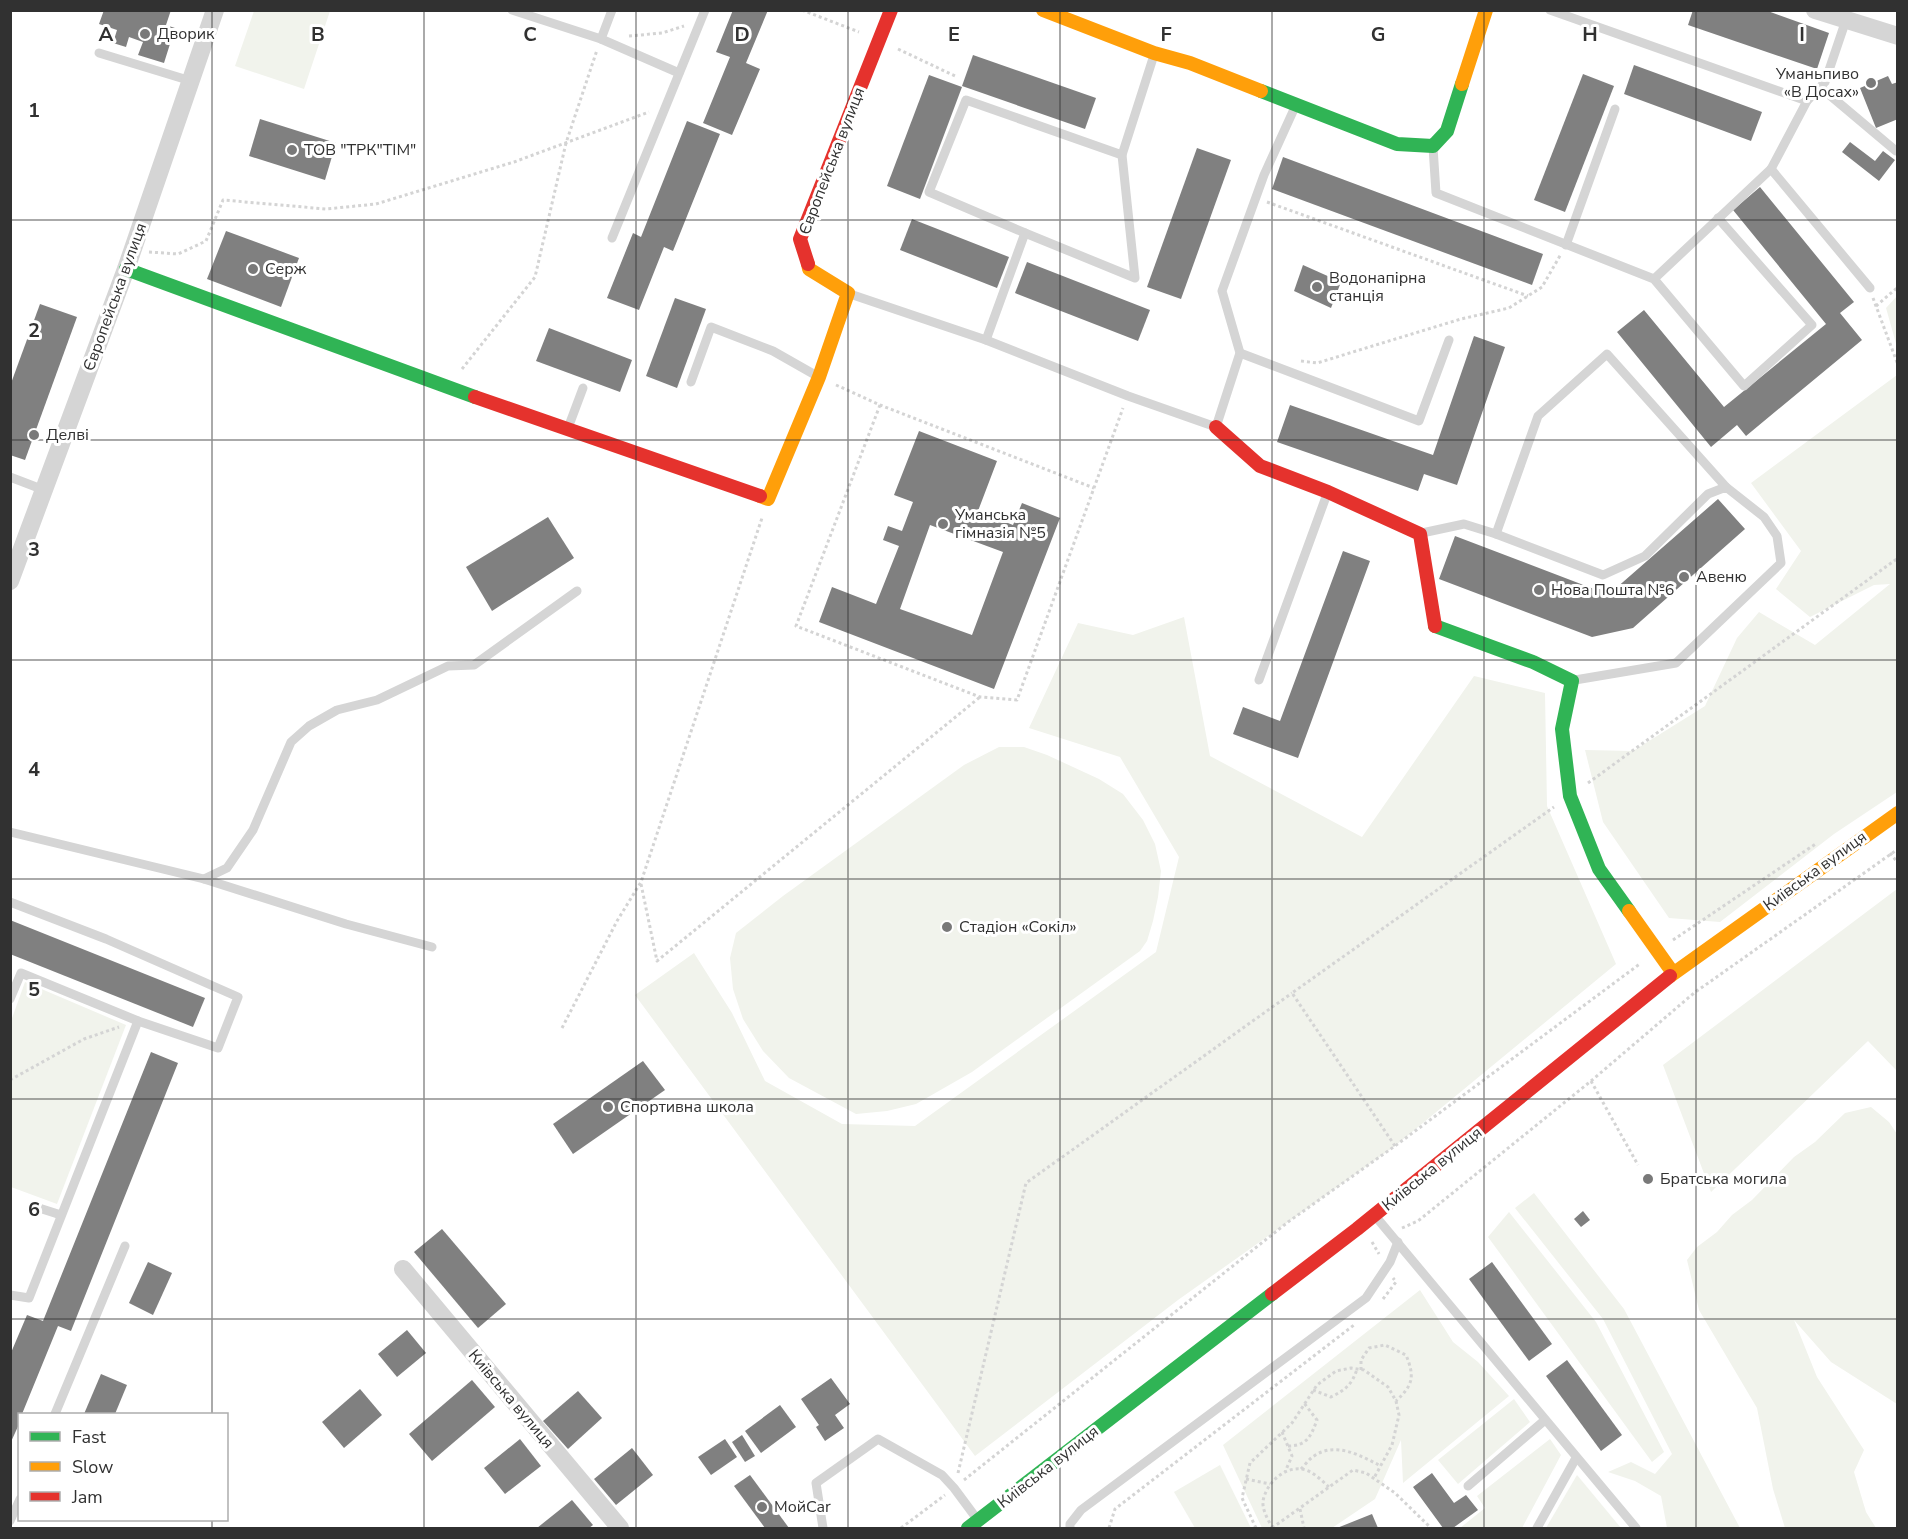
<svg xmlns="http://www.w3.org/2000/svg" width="1908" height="1539" font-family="'Nunito Sans',sans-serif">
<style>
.green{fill:#f1f3ec}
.building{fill:#808080;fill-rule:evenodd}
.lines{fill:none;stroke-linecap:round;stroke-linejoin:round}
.path{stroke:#d4d4d4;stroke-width:3;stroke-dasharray:3 3;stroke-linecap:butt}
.lane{stroke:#d5d5d5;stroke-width:9}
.street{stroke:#d5d5d5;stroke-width:18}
.fast{stroke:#30b455;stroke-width:14}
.slow{stroke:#ff9f0a;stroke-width:14}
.jam{stroke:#e5322d;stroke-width:14}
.grid{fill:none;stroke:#313131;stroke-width:1.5;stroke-opacity:0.55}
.poi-dot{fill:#797979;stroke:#fff;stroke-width:2}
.labels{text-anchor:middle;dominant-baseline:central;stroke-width:6;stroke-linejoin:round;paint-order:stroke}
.poi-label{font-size:16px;fill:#313131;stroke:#fff;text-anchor:start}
.street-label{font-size:16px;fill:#313131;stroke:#fff}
.grid-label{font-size:20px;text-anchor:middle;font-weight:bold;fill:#313131;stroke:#fff;stroke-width:6;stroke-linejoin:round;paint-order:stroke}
</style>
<rect width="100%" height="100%" fill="#fff"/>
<g class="green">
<path d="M 254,11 L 330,11 L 304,89 L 235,66 Z"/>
<path d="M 1897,296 L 1897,347 L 1886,308 Z"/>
<path d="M 1897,375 L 1897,792 L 1834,834 L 1720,922 L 1669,918 L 1603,822 L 1585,750 L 1633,751 L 1705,706 L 1737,638 L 1759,612 L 1815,645 L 1890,584 L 1874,585 L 1810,617 L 1776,589 L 1801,551 L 1751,483 Z"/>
<path d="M 1184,617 L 1210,756 L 1362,837 L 1474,676 L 1545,693 L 1547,806 L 1616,964 L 1395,1146 L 1178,1300 L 975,1456 L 635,995 L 694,953 L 732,1013 L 765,1081 L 842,1124 L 915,1126 L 1156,952 L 1179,857 L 1120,757 L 1029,728 L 1078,623 L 1133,635 Z"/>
<path d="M 999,747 L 1024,747 L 1047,755 L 1099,779 L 1123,794 L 1143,820 L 1155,844 L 1161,871 L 1158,897 L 1153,921 L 1147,941 L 1140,951 L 972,1072 L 916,1104 L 887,1111 L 856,1114 L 789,1078 L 763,1051 L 743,1019 L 733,989 L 730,958 L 736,933 L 783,896 L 964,765 Z"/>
<path d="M 1897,889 L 1897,1068 L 1896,1070 L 1868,1041 L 1711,1192 L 1663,1065 Z"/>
<path d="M 25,982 L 126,1025 L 57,1204 L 11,1187 L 11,1021 Z"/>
<path d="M 1871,1107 L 1889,1122 L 1897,1134 L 1897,1404 L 1831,1362 L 1794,1320 L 1817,1377 L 1864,1450 L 1854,1472 L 1866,1512 L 1876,1528 L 1785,1528 L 1773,1489 L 1757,1408 L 1699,1310 L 1687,1260 L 1697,1247 L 1717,1232 L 1732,1215 L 1752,1200 L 1794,1157 L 1815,1142 L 1845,1113 Z"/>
<path d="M 1534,1193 L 1624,1309 L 1740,1528 L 1667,1528 L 1661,1496 L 1635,1481 L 1608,1472 L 1631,1462 L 1655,1474 L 1672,1454 L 1603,1319 L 1515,1208 Z"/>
<path d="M 1509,1212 L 1596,1322 L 1664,1452 L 1652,1462 L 1488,1237 Z"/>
<path d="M 1420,1290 L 1453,1342 L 1478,1362 L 1509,1396 L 1403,1483 L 1401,1440 L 1375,1499 L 1332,1528 L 1262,1528 L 1223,1445 Z"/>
<path d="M 1514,1399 L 1530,1422 L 1458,1484 L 1438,1460 Z"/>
<path d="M 1550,1439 L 1561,1455 L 1522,1528 L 1460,1528 L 1485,1508 L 1477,1496 Z"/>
<path d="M 1220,1465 L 1251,1528 L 1195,1528 L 1174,1492 Z"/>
<path d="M 1577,1475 L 1621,1528 L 1546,1528 Z"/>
</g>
<g class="building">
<path d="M 104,10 L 171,10 L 166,25 L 175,28 L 164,63 L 138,55 L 143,42 L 129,37 L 126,47 L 113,43 L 117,30 L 99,24 Z"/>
<path d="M 733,10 L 768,10 L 746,63 L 760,69 L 732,135 L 703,123 L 730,57 L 716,52 Z"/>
<path d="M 1693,10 L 1765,10 L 1829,33 L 1817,69 L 1688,25 Z"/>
<path d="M 973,55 L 1096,98 L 1085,129 L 962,86 Z"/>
<path d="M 1634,65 L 1762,112 L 1751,141 L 1624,94 Z"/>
<path d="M 1583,74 L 1614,86 L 1565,212 L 1534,200 Z"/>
<path d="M 929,75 L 962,87 L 920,199 L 887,186 Z"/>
<path d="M 1888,76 L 1892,84 L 1898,82 L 1898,119 L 1876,128 L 1860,88 Z"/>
<path d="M 260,119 L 336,143 L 325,180 L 249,156 Z"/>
<path d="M 687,121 L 720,134 L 673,251 L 664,247 L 639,310 L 607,298 L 633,233 L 641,237 Z"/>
<path d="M 1850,142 L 1875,161 L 1883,151 L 1895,160 L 1879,181 L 1842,152 Z"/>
<path d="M 1197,148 L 1231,160 L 1181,299 L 1147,287 Z"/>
<path d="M 1283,157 L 1543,254 L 1532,285 L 1272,189 Z"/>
<path d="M 1760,187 L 1854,302 L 1840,313 L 1862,340 L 1746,436 L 1737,425 L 1711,447 L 1617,332 L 1644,310 L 1724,407 L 1826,324 L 1733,210 Z"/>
<path d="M 912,219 L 1009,257 L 997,288 L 900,250 Z"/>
<path d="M 226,231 L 299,258 L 281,307 L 207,279 Z"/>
<path d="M 1027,262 L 1150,310 L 1138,341 L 1015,293 Z"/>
<path d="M 1303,265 L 1341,282 L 1331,308 L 1294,291 Z"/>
<path d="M 675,298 L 706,309 L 677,388 L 646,376 Z"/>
<path d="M 40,304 L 77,317 L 25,460 L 10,455 L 10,386 Z"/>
<path d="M 549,328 L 632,360 L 620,392 L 536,361 Z"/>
<path d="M 1474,336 L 1505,347 L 1457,485 L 1424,474 L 1418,491 L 1277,442 L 1290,405 L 1433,455 Z"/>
<path d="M 919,431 L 997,461 L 978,511 L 1013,525 L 1022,503 L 1060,518 L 994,689 L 819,622 L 832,587 L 876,604 L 899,546 L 883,540 L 888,526 L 902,531 L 913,502 L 894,495 ZM 930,525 L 1003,552 L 972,635 L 900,609 Z"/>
<path d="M 1718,499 L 1745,529 L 1633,628 L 1592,637 L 1439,579 L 1455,536 L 1594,589 L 1615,589 Z"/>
<path d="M 548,517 L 574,558 L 492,611 L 466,567 Z"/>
<path d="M 1343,551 L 1370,561 L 1298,758 L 1233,734 L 1243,707 L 1280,721 Z"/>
<path d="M 10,920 L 205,998 L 193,1027 L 10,954 Z"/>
<path d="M 151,1052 L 178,1063 L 71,1331 L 58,1326 L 22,1414 L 20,1414 L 20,1422 L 10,1444 L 10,1355 L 27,1315 L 43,1321 Z"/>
<path d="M 643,1061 L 665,1090 L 573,1154 L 553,1124 Z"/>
<path d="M 1583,1211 L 1590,1220 L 1581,1227 L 1574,1219 Z"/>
<path d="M 442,1229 L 506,1304 L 478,1328 L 414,1252 Z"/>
<path d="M 148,1262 L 172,1273 L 153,1315 L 129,1303 Z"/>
<path d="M 1492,1262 L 1552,1344 L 1529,1361 L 1469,1279 Z"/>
<path d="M 407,1330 L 426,1353 L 397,1377 L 378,1354 Z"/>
<path d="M 1567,1360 L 1622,1435 L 1601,1451 L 1546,1376 Z"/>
<path d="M 101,1374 L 127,1385 L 115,1414 L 84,1414 Z"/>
<path d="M 831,1378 L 850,1404 L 835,1415 L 844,1428 L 825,1441 L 816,1427 L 819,1425 L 801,1399 Z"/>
<path d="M 472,1380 L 495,1407 L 432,1461 L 409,1434 Z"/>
<path d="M 360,1389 L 382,1415 L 344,1448 L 322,1422 Z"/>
<path d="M 578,1391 L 602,1418 L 568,1449 L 543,1421 Z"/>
<path d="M 780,1405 L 796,1427 L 761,1453 L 745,1431 Z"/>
<path d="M 742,1435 L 755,1456 L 745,1462 L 732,1442 Z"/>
<path d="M 520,1439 L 541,1466 L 505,1494 L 484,1468 Z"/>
<path d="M 725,1439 L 737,1457 L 711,1475 L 698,1457 Z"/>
<path d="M 632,1448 L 653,1475 L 616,1505 L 594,1479 Z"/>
<path d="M 1432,1473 L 1454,1503 L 1466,1495 L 1478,1510 L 1453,1528 L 1443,1528 L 1413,1487 Z"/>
<path d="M 750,1475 L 789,1528 L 765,1528 L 734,1486 Z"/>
<path d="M 572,1500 L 593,1525 L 589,1528 L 537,1528 Z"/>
<path d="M 1372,1514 L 1378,1528 L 1337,1528 Z"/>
</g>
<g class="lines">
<g class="path">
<path d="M 802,10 L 859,32"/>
<path d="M 629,36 L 662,33 L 684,26"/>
<path d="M 898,49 L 955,76"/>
<path d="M 1267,202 L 1528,296"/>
<path d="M 149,252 L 178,254 L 206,241 L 223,200 L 326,209 L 376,204 L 514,162 L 649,112"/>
<path d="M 1873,298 L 1898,365"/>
<path d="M 1876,306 L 1898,287"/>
<path d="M 1301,361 L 1317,363 L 1461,319 L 1509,308 L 1542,287 L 1561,254"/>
<path d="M 462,369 L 535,277 L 566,143 L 597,50"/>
<path d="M 836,385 L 880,405 L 1094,488"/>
<path d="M 880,405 L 796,626 L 980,697 L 1017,700 L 1123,408"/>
<path d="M 1588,783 L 1898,558"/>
<path d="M 1890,853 L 1898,863"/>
<path d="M 641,884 L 657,961 L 980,697"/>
<path d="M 1673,940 L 1817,843"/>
<path d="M 562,1028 L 617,921 L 641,882 L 762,518"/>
<path d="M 10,1080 L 84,1039 L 119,1027"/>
<path d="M 1591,1081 L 1638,1165"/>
<path d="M 1395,1146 L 1292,993 L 1554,807"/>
<path d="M 1402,1228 L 1418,1221 L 1591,1081 L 1694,993 L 1898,849"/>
<path d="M 1372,1242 L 1379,1254"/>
<path d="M 1383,1299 L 1396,1282 L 1393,1278"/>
<path d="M 1361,1370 L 1361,1360 L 1369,1348 L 1385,1345 L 1406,1355 C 1415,1377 1413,1385 1396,1401"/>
<path d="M 1313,1390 L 1331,1397 C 1345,1390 1352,1385 1357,1369"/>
<path d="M 1282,1432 L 1292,1456 L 1285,1472"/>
<path d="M 1288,1446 C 1307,1446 1311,1436 1317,1420 L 1304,1403"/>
<path d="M 1301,1469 C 1305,1465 1309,1459 1314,1456 C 1336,1441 1361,1456 1381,1466"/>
<path d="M 958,1473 L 1026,1183 L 1292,993"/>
<path d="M 1246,1479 L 1270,1484"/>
<path d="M 964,1480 L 1288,1222 L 1395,1146 L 1641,963"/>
<path d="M 1300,1509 L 1304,1528"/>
<path d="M 901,1528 L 945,1495"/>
<path d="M 1109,1528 L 1115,1509 L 1354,1325"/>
<path d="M 1256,1528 L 1242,1498 L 1250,1463 L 1292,1423 L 1317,1385 L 1336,1371 L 1351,1368 L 1364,1370 L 1388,1387 L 1396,1401 L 1399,1415 L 1392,1445 L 1374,1478"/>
<path d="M 1272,1528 L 1353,1470 L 1366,1473 L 1395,1493 L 1431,1528"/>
<path d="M 1273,1528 C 1268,1521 1262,1509 1263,1501 C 1266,1484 1283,1467 1301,1469 C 1312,1470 1321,1480 1329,1487"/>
</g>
<g class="lane">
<path d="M 512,10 L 601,39 L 679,73"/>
<path d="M 1550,10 L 1807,101"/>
<path d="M 601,39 L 612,10"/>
<path d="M 99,53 L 191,81"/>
<path d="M 1820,87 L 1896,151"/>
<path d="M 1433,147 L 1436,193 L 1654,279 L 1744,386 L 1812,325 L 1718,218"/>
<path d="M 1771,169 L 1870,288"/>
<path d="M 1025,233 L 1135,278 L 1122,155"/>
<path d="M 612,238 L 705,10"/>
<path d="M 1566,245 L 1615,109"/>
<path d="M 1654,279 L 1771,169 L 1807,101 L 1825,82 L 1846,20"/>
<path d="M 850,294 L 986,340 L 1128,396 L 1216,427 L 1240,353 L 1222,291 L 1264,175 L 1295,107"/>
<path d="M 986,340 L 1025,233 L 929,192 L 966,100 L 1122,155 L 1154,55"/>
<path d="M 1240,353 L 1419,421 L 1449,340"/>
<path d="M 691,382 L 711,327 L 773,351 L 817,376"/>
<path d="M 568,428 L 583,388"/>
<path d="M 10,477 L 44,490"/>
<path d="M 1422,533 L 1464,524 L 1496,534 L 1603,575 L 1645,556 L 1708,494 L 1726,487 L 1764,517 L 1777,536 L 1781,563 L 1676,663 L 1575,680"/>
<path d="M 1496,534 L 1538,416 L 1607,354 L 1726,487"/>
<path d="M 1259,680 L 1327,494"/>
<path d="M 10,832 L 204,879 L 227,868 L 253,830 L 291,742 L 309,726 L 337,710 L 377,700 L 448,666 L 474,665 L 577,591"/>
<path d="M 204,879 L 346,924 L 432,947"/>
<path d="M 10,902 L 106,939 L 238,997 L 218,1048 L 138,1021 L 21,973 L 10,999"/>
<path d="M 39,1208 L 61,1215"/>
<path d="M 1376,1217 L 1636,1528"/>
<path d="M 10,1295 L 29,1298 L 138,1021"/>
<path d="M 55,1414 L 125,1246"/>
<path d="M 1468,1486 L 1545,1420"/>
<path d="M 10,1521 L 20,1499"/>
<path d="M 823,1528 L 816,1483 L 878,1439 L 942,1475 L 954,1488 L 977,1519"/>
<path d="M 1070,1528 L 1070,1524 L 1081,1510 L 1366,1298 L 1390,1262 L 1398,1242"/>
<path d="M 1537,1528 L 1576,1458"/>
</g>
<g class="street">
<path d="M 1815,10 L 1898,36"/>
<path d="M 10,581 L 126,269 L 215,10"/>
<path d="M 403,1269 L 620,1528"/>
</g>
<g class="fast">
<path d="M 1261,91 L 1397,144 L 1433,146 L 1447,131 L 1462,84"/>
<path d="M 126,269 L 475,397"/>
<path d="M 1435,626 L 1533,662 L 1572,681 L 1562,729 L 1570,796 L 1599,869 L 1629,911"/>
<path d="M 968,1528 L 1272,1294"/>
</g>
<g class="slow">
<path d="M 1043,10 L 1154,53 L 1190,63 L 1261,91"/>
<path d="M 1462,84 L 1486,10"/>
<path d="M 760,496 L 768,499 L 819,377 L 848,293 L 809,269 L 808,264"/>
<path d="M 1629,911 L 1673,973"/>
<path d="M 1670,976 L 1898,813"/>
</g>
<g class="jam">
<path d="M 808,264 L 800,239 L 891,10"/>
<path d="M 475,397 L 760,496"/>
<path d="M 1216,427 L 1260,466 L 1328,492 L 1420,534 L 1435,626"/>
<path d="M 1272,1294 L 1357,1229 L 1670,976"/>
</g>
</g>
<path class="grid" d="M 212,10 L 212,1414M 424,10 L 424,1528M 636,10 L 636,1528M 848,10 L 848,1528M 1060,10 L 1060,1528M 1272,10 L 1272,1528M 1484,10 L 1484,1528M 1696,10 L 1696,1528M 10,220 L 1898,220M 10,440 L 1898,440M 10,660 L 1898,660M 10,879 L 1898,879M 10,1099 L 1898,1099M 10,1319 L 1898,1319M 212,1520 L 212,1528"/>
<g class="poi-dot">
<circle cx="145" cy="34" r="6"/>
<circle cx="1871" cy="83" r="6"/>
<circle cx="292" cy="150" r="6"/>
<circle cx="253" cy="269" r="6"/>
<circle cx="1317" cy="287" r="6"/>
<circle cx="34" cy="435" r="6"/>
<circle cx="943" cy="524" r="6"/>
<circle cx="1684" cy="577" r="6"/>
<circle cx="1539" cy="590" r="6"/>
<circle cx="947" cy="927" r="6"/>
<circle cx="608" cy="1107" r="6"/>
<circle cx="1648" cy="1179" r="6"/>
<circle cx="762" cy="1507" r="6"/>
</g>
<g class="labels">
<g class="poi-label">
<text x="157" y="34">Дворик</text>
<text x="1859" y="74" text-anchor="end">Уманьпиво<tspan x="1859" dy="18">«В Досах»</tspan></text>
<text x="304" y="150">ТОВ "ТРК"ТІМ"</text>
<text x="265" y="269">Серж</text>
<text x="1329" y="278">Водонапірна<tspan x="1329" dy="18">станція</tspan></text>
<text x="46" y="435">Делві</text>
<text x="955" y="515">Уманська<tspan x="955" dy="18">гімназія №5</tspan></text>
<text x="1696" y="577">Авеню</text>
<text x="1551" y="590">Нова Пошта №6</text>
<text x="959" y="927">Стадіон «Сокіл»</text>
<text x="620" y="1107">Спортивна школа</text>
<text x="1660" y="1179">Братська могила</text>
<text x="774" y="1507">МойCar</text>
</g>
<g class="street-label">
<text transform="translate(832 161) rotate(-69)">Європейська вулиця</text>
<text transform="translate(115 297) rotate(-70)">Європейська вулиця</text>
<text transform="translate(1815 871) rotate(-36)">Київська вулиця</text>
<text transform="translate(1432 1169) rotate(-39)">Київська вулиця</text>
<text transform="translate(511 1399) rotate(50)">Київська вулиця</text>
<text transform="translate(1048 1467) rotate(-38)">Київська вулиця</text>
</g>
</g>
<g class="grid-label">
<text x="106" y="41">A</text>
<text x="318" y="41">B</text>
<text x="530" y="41">C</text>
<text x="742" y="41">D</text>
<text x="954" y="41">E</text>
<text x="1166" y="41">F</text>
<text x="1378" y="41">G</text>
<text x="1590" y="41">H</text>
<text x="1802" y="41">I</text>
<text x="34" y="117">1</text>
<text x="34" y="337">2</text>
<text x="34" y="556">3</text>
<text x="34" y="776">4</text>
<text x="34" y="996">5</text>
<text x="34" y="1216">6</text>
</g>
<rect width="1908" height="1539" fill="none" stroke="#313131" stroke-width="24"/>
<rect x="18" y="1413" width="210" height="108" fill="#ffffff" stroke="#adadad" stroke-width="1.5"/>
<rect x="30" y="1432" width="30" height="9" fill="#30b455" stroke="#adadad" stroke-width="1.5"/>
<text x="72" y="1443" font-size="18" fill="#313131">Fast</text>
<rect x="30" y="1462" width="30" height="9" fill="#ff9f0a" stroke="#adadad" stroke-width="1.5"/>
<text x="72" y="1473" font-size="18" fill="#313131">Slow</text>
<rect x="30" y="1492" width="30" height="9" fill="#e5322d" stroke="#adadad" stroke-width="1.5"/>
<text x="72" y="1503" font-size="18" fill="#313131">Jam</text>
</svg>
